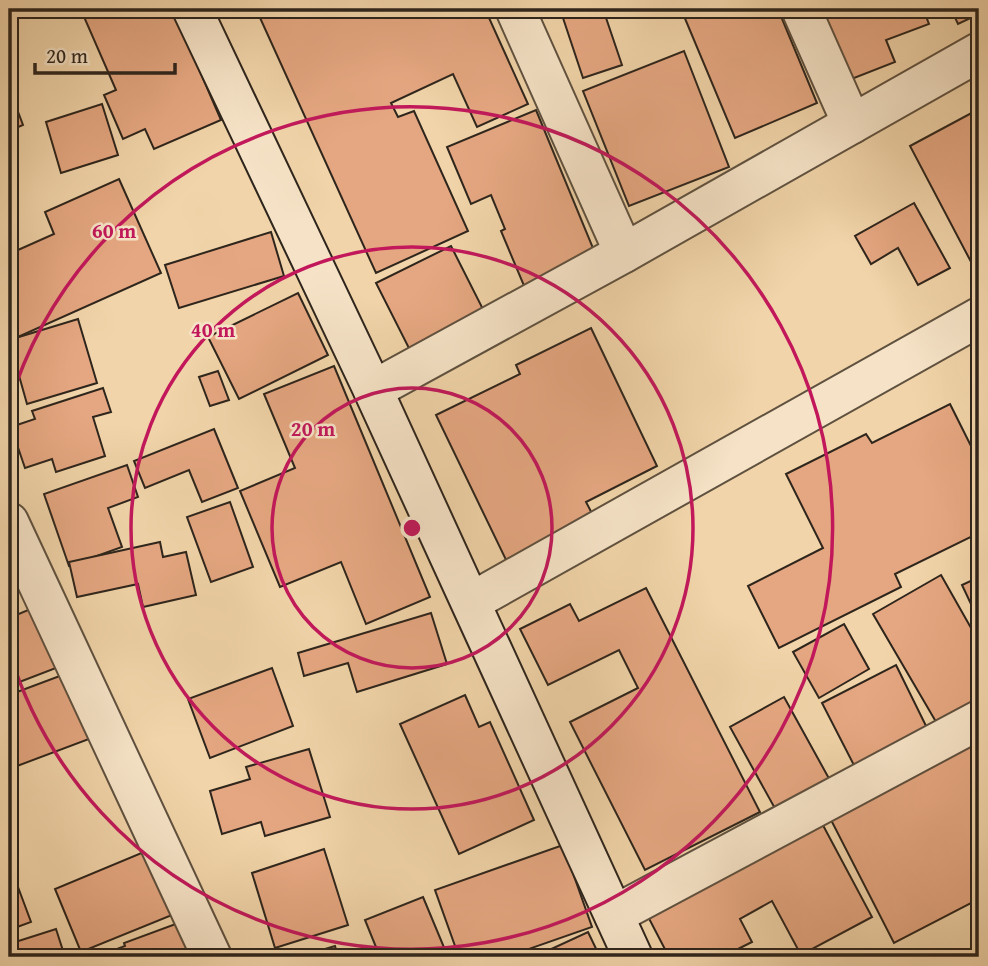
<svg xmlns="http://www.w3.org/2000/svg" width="988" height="966" font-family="'Gentium Book Plus',serif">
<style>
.building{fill:#e5a781;stroke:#2e251c;stroke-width:2}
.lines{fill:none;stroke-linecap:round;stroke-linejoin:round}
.minor-casing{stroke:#5f513f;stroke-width:42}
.secondary-casing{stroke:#2e251c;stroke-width:42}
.minor{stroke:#f6e3c7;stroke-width:38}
.secondary{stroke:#f6e3c7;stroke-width:38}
.ring{fill:none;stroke:#c2185b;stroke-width:3.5}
.centre{fill:#c2185b;stroke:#f6e3c7;stroke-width:3.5}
.ring-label{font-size:21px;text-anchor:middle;font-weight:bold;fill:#c2185b;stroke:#f6e3c7;stroke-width:5;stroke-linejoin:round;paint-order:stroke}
</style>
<rect width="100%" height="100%" fill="#f1d4a9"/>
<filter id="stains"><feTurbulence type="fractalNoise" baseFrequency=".00286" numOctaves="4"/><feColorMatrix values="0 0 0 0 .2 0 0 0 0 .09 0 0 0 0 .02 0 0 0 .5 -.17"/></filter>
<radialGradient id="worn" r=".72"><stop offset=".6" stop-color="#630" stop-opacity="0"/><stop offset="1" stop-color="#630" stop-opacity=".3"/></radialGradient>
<g class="building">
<path d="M 85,9 L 173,9 L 221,120 L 154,149 L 145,129 L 123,139 L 104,95 L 116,90 L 81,10 Z"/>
<path d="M 256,9 L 373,9 L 374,11 L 379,9 L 485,9 L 528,104 L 477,127 L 453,74 L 391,103 L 398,117 L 414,111 L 468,231 L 376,273 Z"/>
<path d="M 592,9 L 603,9 L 622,65 L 583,78 L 563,18 Z"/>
<path d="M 681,9 L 778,9 L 817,103 L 735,138 Z"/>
<path d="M 821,9 L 923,9 L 929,24 L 886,40 L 895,62 L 849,80 Z"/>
<path d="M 951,9 L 979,9 L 979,14 L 958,24 Z"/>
<path d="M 684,51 L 729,167 L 629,206 L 583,91 Z"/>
<path d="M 9,88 L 23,125 L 9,131 Z"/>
<path d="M 102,104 L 118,155 L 61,173 L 46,122 Z"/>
<path d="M 979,109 L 979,277 L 910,146 Z"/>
<path d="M 536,110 L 602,270 L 530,300 L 501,231 L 505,229 L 491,195 L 471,204 L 447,147 Z"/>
<path d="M 119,179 L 161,273 L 9,341 L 9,254 L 54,234 L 45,212 Z"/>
<path d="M 914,203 L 950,268 L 918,285 L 898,248 L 871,264 L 855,236 Z"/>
<path d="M 271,232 L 284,276 L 179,308 L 165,265 Z"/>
<path d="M 451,246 L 494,331 L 419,368 L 376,283 Z"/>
<path d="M 298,293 L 328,355 L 239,399 L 208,337 Z"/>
<path d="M 78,319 L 97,383 L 27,404 L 9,340 Z"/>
<path d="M 591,328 L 657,466 L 586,502 L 596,521 L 508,564 L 436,415 L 520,374 L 516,365 Z"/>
<path d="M 334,366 L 430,597 L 366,624 L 341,562 L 280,587 L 240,491 L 295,468 L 264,394 Z"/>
<path d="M 218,371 L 229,400 L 210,406 L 199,377 Z"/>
<path d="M 103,388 L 111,412 L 93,417 L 105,456 L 56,472 L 52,459 L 25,468 L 11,427 L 35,419 L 32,411 Z"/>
<path d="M 950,404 L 979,462 L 979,533 L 895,574 L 901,587 L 779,648 L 748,586 L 823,548 L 786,474 L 866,434 L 872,443 Z"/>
<path d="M 214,429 L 238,488 L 202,502 L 189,470 L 145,488 L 134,461 Z"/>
<path d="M 127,465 L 138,497 L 108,508 L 122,547 L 69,566 L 44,494 Z"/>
<path d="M 230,502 L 253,567 L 211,582 L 187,517 Z"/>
<path d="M 160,542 L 163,557 L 186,552 L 196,595 L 143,607 L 138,584 L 77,597 L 69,562 Z"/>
<path d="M 941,575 L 979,642 L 979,704 L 939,727 L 873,614 Z"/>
<path d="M 979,577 L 979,621 L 962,585 Z"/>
<path d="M 646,588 L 760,812 L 645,870 L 570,722 L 638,688 L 619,650 L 548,685 L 520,629 L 570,604 L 579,621 Z"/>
<path d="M 33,608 L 56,668 L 9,686 L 9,618 Z"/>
<path d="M 431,613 L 447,664 L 357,692 L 348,663 L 304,676 L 298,653 Z"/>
<path d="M 844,624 L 869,669 L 819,698 L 793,652 Z"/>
<path d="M 896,665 L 931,736 L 858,773 L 822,703 Z"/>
<path d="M 81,668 L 105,733 L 9,769 L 9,695 Z"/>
<path d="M 272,668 L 293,726 L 210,758 L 188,699 Z"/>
<path d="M 465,695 L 479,727 L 490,722 L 534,820 L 459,854 L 400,724 Z"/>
<path d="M 784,697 L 837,793 L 783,823 L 730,727 Z"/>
<path d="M 979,741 L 979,899 L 894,943 L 830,818 Z"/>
<path d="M 309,749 L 330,817 L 265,836 L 261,822 L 222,834 L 210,791 L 250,779 L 246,767 Z"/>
<path d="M 817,814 L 872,917 L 801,955 L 772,901 L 740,919 L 752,942 L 722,957 L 669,957 L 643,907 Z"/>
<path d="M 563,845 L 592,927 L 506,957 L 459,957 L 435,890 Z"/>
<path d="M 151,849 L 177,913 L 81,952 L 55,889 Z"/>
<path d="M 324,849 L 348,925 L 275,948 L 252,873 Z"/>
<path d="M 12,871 L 31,922 L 9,930 L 9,873 Z"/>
<path d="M 423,897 L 448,957 L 380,957 L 365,920 Z"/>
<path d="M 181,922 L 195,957 L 96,957 L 125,946 L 124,943 Z"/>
<path d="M 56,929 L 65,957 L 9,957 L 9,944 Z"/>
<path d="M 588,932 L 600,957 L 534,957 Z"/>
<path d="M 335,946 L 338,957 L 298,957 Z"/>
</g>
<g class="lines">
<defs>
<g id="minor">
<path d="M 515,9 L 624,253"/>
<path d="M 801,9 L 852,124"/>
<path d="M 373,390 L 624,253 L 979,52"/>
<path d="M 9,522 L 212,957"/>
<path d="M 471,602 L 979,317"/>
<path d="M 614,915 L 979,720"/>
</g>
<path id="secondary" d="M 192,9 L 373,390 L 633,957"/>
</defs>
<use href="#minor" class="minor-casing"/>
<use href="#secondary" class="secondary-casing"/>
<use href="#minor" class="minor"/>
<use href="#secondary" class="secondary"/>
</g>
<g class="ring">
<circle cx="412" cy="528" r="140"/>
<circle cx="412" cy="528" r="281"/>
<path d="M9 405A421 421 0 1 1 9 651"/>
</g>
<circle cx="412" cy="528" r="10" class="centre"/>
<g class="ring-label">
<text x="114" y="238">60 m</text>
<text x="213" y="337">40 m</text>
<text x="313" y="436">20 m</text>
</g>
<rect width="988" height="966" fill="none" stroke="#f1d4a9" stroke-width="35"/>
<rect x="10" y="10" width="967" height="945" fill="none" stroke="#2e251c" stroke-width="3.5"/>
<rect x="18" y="18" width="953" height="931" fill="none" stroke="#2e251c" stroke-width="2"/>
<path d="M35 63v10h140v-10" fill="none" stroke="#2e251c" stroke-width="3.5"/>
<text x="46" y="63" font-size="21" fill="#2e251c" stroke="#f6e3c7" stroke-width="5" paint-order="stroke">20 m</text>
<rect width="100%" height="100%" filter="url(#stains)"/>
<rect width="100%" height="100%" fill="url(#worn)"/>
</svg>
